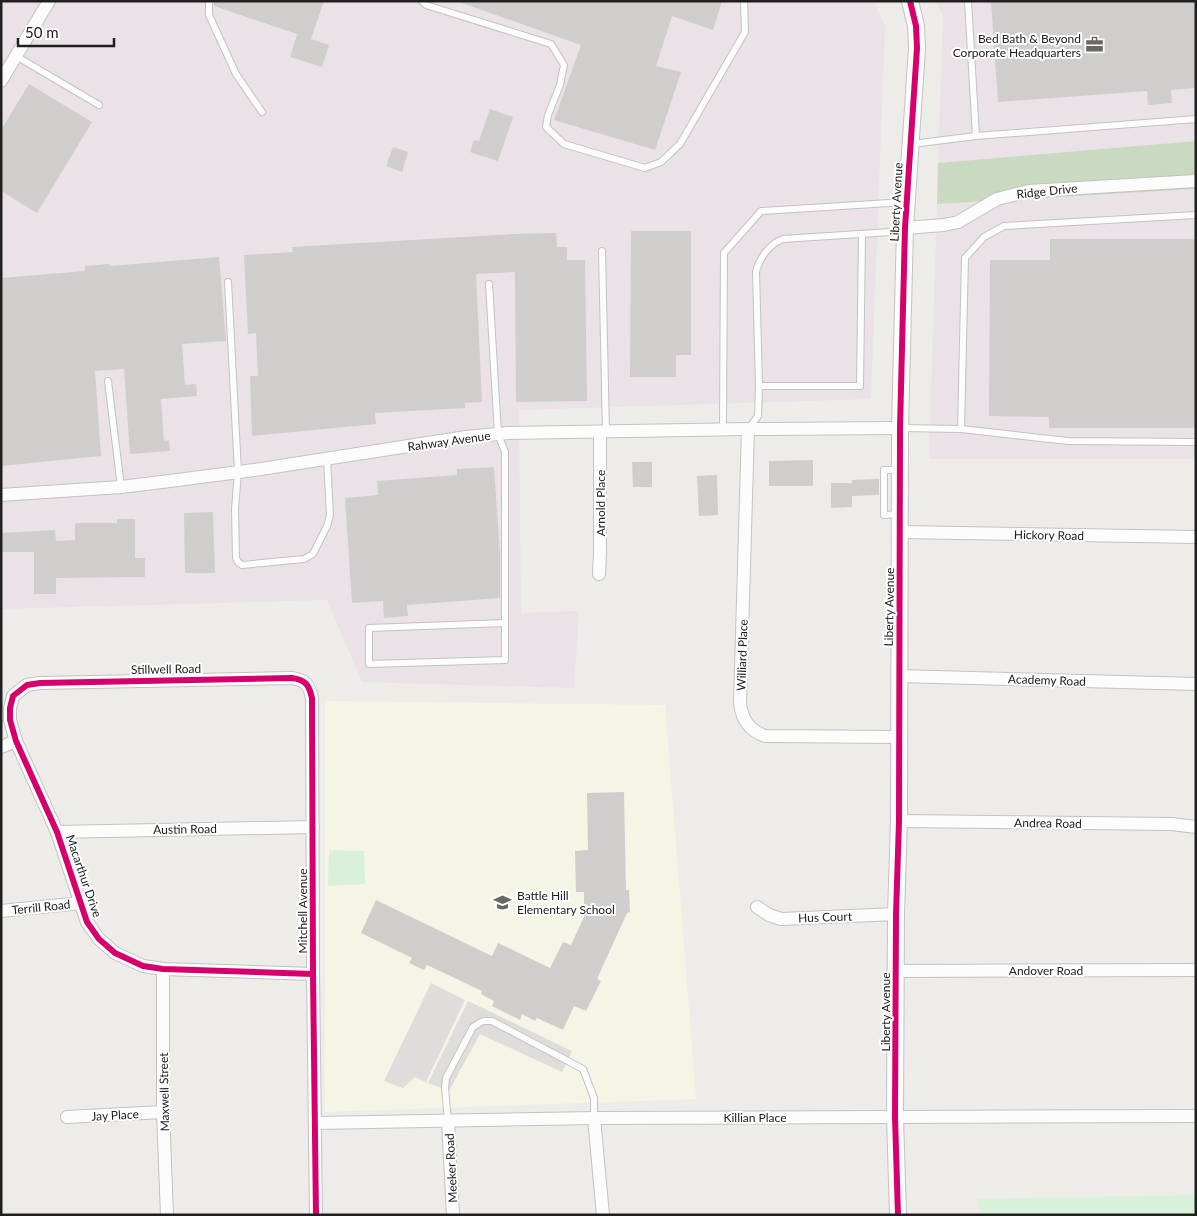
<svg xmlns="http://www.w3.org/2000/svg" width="1197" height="1216" font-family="Lato,sans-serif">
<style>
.industrial{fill:#eae2e7}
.education{fill:#f5f5e6}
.forest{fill:#c9dac0}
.park{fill:#d9f1da}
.parking{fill:#dedddc}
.building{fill:#d0cecc}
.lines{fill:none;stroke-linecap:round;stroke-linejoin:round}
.service-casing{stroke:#c3c3c1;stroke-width:8}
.minor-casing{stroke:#c3c3c1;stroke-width:14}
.tertiary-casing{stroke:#c3c3c1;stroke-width:18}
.service{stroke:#fcfcfc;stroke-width:6}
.minor{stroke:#fcfcfc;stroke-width:12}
.tertiary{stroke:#fcfcfc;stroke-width:16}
.cycleway-casing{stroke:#fff;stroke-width:9}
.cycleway{stroke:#d6006c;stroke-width:6}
.labels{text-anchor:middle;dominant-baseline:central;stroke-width:4;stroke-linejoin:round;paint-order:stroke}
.poi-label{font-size:12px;fill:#202020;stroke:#fff;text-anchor:end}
.street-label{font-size:12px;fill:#202020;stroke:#fff}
</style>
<rect width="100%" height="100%" fill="#edece9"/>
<g class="industrial">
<path d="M 1,1 L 874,1 L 885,26 L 871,399 L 519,410 L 521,613 L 579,611 L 574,688 L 362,682 L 327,600 L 1,609 Z"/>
<path d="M 936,1 L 1196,1 L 1196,141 L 938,163 L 943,16 Z"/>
<path d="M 1196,189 L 1196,459 L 929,459 L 937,204 Z"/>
</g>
<path class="education" d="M 325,701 L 665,705 L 696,1099 L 325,1112 Z"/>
<path class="forest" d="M 1196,141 L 1196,189 L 937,204 L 938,163 Z"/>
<g class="park">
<path d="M 329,850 L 364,851 L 365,884 L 328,886 Z"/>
<path d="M 1196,1195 L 1196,1215 L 980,1215 L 978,1199 Z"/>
</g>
<g class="parking">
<path d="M 431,983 L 465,1000 L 426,1082 L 415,1077 L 403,1088 L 384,1081 Z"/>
<path d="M 468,1001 L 572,1051 L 562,1072 L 480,1034 L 449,1091 L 428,1083 Z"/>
</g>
<g class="building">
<path d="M 214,1 L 324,1 L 311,39 L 329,45 L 322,67 L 290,57 L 297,34 L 214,6 Z"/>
<path d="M 463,1 L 722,1 L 713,30 L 672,16 L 656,66 L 681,72 L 655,150 L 554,120 L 581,45 L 462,3 Z"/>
<path d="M 991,1 L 1196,1 L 1196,88 L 1171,90 L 1172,103 L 1148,105 L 1147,91 L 998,102 Z"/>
<path d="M 29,84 L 92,122 L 37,213 L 1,191 L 1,130 Z"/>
<path d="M 490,109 L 513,117 L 498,161 L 470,152 L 474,140 L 479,141 Z"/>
<path d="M 393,147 L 408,152 L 402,172 L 386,166 Z"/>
<path d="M 631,231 L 691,231 L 691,355 L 676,355 L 676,377 L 630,377 Z"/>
<path d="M 556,233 L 557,247 L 567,247 L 567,260 L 585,260 L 587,401 L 516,402 L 515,272 L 476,274 L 482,402 L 465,403 L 465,408 L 375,413 L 376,424 L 252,436 L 250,376 L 258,376 L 256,333 L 248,334 L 244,255 L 293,252 L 292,247 L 514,234 Z"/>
<path d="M 1050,239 L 1196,239 L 1196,428 L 1049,428 L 1049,417 L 989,416 L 990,260 L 1050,260 Z"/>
<path d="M 219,257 L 226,341 L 182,344 L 185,385 L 196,384 L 197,396 L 161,399 L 164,441 L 169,440 L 170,451 L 130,454 L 124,369 L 95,371 L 101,456 L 1,466 L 1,278 L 85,271 L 85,266 L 109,264 L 110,266 Z"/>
<path d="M 813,460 L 813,486 L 769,486 L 769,461 Z"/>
<path d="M 632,462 L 652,462 L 652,487 L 633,487 Z"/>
<path d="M 494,467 L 500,553 L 500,598 L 407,605 L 408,616 L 384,618 L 383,601 L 352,603 L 345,498 L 378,495 L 377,481 L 457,475 L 457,469 Z"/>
<path d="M 717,475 L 718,515 L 699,516 L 697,476 Z"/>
<path d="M 879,479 L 879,495 L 852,496 L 852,507 L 831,508 L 831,483 L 852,483 L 852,480 Z"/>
<path d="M 213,512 L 215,573 L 185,573 L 184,513 Z"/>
<path d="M 117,519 L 135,519 L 135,558 L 145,558 L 145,577 L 56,578 L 56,594 L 34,594 L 34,552 L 1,552 L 1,533 L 55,530 L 56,541 L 75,540 L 75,523 L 117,523 Z"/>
<path d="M 624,792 L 626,890 L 629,890 L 630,912 L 627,913 L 597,979 L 601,981 L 586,1011 L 574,1006 L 563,1030 L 537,1018 L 535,1021 L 522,1014 L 520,1020 L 492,1006 L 494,1001 L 481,994 L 482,991 L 427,965 L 424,970 L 409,963 L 412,958 L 361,933 L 376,900 L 492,956 L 498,943 L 550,968 L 563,942 L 571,945 L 589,906 L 584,904 L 584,892 L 576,892 L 575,851 L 588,850 L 587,793 Z"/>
</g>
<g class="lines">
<defs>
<g id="service">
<path d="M 209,1 L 209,15 L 236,74 L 262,112"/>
<path d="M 422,1 L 426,5 L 551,44 L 564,65 L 560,85 L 548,115 L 546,127 L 564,144 L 645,168 L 661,162 L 680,144 L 745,32 L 744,1"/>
<path d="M 968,1 L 976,136"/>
<path d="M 16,56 L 99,105"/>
<path d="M 912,144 L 976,136 L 1196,119"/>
<path d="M 602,251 L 606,432"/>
<path d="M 228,282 L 238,472 L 235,509 L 236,558 L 238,562 L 242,565 L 304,559 L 313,554 L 327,526 L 330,515 L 327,459"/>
<path d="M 489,284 L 498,434 L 505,452 L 505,660 L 369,664 L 369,628 L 505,623"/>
<path d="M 108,381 L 121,487"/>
<path d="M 759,386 L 860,386 L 862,234"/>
<path d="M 749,428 L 758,416 L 759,386 L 756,271 C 760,258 769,244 783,239 L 890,232 L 904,228"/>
<path d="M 902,428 L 961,429 L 1068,441 L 1196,442"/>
<path d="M 723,429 L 724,253 L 761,211 L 905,202"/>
<path d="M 961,429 L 965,258 L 984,237 L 1004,226 L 1196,215"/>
<path d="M 898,514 L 884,515 L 884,470 L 899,470"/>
<path d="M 448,1121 L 445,1088 L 446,1078 L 473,1027 L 483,1021 L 492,1021 L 583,1069 L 594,1098 L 594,1118"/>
</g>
<g id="minor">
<path d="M 1,81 L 49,1"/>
<path d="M 905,228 L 944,225 L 958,222 L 997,199 L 1029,191 L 1196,181"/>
<path d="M 748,429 L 740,703 C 742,720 749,730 765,736 L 899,737"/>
<path d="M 1,495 L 121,487 L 170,481 L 254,470 L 466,437 L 508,433 L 748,429 L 900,428"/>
<path d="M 901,532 L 1196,537"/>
<path d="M 599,574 L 600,552 L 600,432"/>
<path d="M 899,676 L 1196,684"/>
<path d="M 1,747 L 16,741"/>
<path d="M 899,821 L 1172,824 L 1196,827"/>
<path d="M 57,832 L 313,827"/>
<path d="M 757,907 L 769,915 L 781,919 L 896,914"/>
<path d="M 1,911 L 81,903"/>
<path d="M 163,969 L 163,1112 L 167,1215"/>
<path d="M 896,971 L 1196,970"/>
<path d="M 313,974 L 163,969 L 143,966 L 115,953 L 99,939 L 87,922 L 57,832 L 16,741 L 10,720 L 10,708 L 13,696 L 27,685 L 40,683 L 292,678 C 306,680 309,685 312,698 L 313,974 L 316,1215"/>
<path d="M 67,1117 L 163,1112"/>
<path d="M 594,1118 L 603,1215"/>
<path d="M 448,1121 L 453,1215"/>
<path d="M 315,1123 L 594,1118 L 1196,1116"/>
</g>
<path id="tertiary" d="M 898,1215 L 895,1117 L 896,914 L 899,821 L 900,428 L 905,228 L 917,48 L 916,26 L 910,1"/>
</defs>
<use href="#service" class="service-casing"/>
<use href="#minor" class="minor-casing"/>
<use href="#tertiary" class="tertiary-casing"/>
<use href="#service" class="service"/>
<use href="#minor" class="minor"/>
<use href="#tertiary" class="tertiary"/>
<defs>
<g id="cycleway">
<path d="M 313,974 L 163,969 L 143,966 L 115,953 L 99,939 L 87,922 L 57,832 L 16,741 L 10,720 L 10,708 L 13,696 L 27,685 L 40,683 L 292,678 C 306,680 309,685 312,698 L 313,974 L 316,1215"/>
<path d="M 898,1215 L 895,1117 L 896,914 L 899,821 L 900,428 L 905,228 L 917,48 L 916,26 L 910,1"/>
</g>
</defs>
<use href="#cycleway" class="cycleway-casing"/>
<use href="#cycleway" class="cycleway"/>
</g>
<defs>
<symbol id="office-bare" viewBox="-9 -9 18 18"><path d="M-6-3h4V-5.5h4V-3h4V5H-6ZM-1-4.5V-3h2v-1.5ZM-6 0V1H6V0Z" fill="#686766" stroke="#fff" stroke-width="2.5" paint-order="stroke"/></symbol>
<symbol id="school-bare" viewBox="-9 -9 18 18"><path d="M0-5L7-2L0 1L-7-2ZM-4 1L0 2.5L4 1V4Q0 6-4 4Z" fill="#686766" stroke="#fff" stroke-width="2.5" paint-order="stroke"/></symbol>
</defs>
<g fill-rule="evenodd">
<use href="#office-bare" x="1082" y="32" width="25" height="25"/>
<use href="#school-bare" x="490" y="890" width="25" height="25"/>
</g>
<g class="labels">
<g class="poi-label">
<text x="1081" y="38">Bed Bath &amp; Beyond<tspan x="1081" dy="14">Corporate Headquarters</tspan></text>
<text x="517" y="895" text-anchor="start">Battle Hill<tspan x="517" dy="14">Elementary School</tspan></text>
</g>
<g class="street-label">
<text transform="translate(1047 191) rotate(-6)">Ridge Drive</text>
<text transform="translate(896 202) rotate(-87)">Liberty Avenue</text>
<text transform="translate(449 441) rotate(-8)">Rahway Avenue</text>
<text transform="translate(600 503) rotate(-90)">Arnold Place</text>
<text transform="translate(1049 535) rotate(1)">Hickory Road</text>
<text transform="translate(889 607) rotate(-89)">Liberty Avenue</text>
<text transform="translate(742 655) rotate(-88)">Williard Place</text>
<text transform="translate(166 669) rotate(-1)">Stillwell Road</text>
<text transform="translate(1047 680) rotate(2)">Academy Road</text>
<text transform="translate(1048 823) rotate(1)">Andrea Road</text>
<text transform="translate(185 829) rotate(-1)">Austin Road</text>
<text transform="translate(84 876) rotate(71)">Macarthur Drive</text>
<text transform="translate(41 907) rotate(-6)">Terrill Road</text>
<text transform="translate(302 911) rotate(-90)">Mitchell Avenue</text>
<text transform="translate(825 917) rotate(-2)">Hus Court</text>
<text x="1046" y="970">Andover Road</text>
<text transform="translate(885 1012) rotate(-90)">Liberty Avenue</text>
<text transform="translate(164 1092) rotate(-91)">Maxwell Street</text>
<text transform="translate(115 1115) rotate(-3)">Jay Place</text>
<text x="755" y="1117">Killian Place</text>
<text transform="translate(451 1168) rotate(-93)">Meeker Road</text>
</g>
</g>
<rect width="1197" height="1216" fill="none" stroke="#202020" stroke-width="5"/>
<path d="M18 38v8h96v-8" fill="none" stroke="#202020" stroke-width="2.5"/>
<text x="25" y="38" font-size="15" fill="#202020" stroke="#ffffff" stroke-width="4" paint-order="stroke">50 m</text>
</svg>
